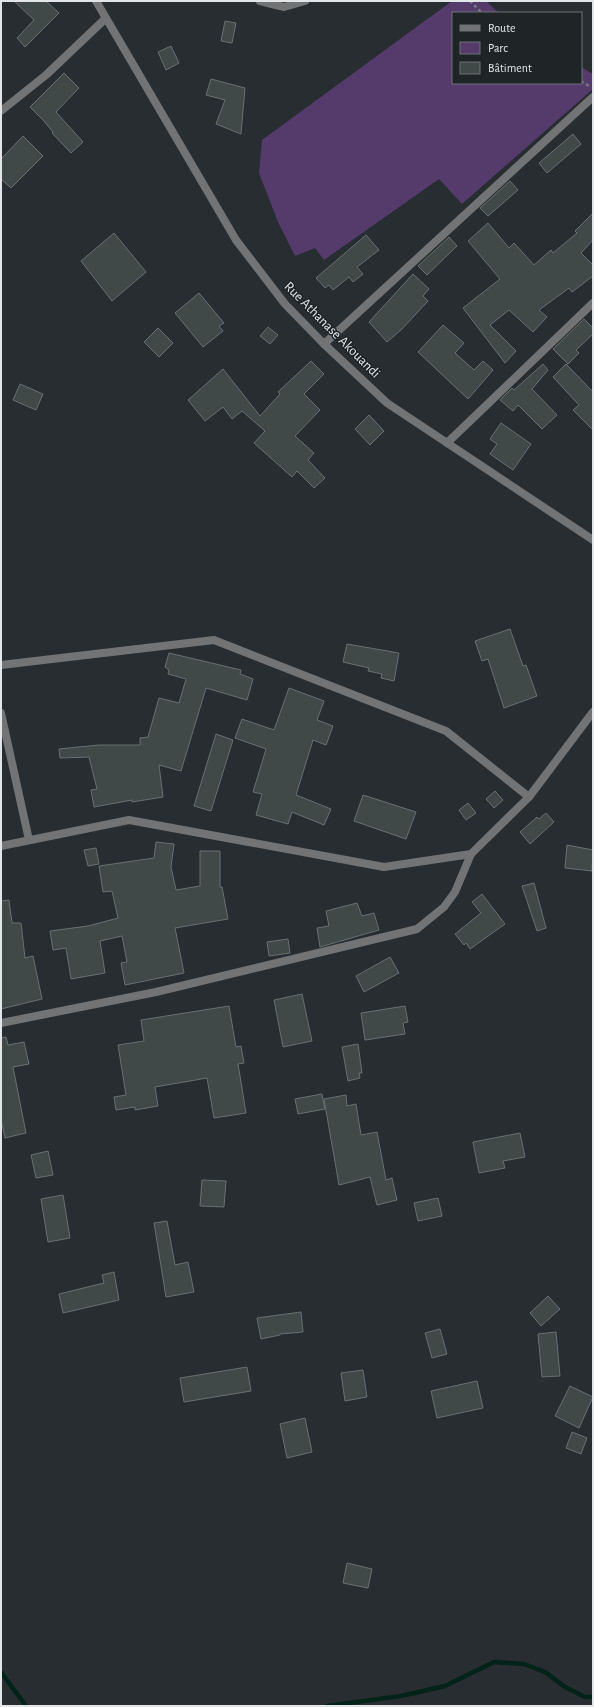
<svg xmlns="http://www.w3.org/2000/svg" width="594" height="1707" font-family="'Alegreya Sans',sans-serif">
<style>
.green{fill:#543b6c}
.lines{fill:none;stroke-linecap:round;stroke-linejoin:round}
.stream{stroke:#032319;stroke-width:4.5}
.building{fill:#414848;stroke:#687071}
.path{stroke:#777b7e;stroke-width:2.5;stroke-dasharray:3 3;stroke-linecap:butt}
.minor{stroke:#727375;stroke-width:8}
.tertiary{stroke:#727375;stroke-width:8}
.labels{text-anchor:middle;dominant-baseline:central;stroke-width:3;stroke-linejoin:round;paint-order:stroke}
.street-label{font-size:14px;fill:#e3e6e8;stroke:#1f2427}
</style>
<rect width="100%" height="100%" fill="#282d31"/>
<path class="green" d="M 452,1 L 486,1 L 499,13 L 453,13 L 453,83 L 581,83 L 581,67 L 593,74 L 593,89 L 462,204 L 439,179 L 324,260 L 315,248 L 295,256 L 278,222 L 259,173 L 262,140 Z"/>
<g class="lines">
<g class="stream">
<path d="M 1,1672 L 26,1706"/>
<path d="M 327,1706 L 401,1696 L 445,1686 L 494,1662 L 524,1664 L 545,1672 L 565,1687 L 585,1697 L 593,1697"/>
</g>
</g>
<g class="building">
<path d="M 14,1 L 46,1 L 59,13 L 25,47 L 17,38 L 34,20 Z"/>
<path d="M 225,21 L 236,23 L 232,43 L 221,41 Z"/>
<path d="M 171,46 L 179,63 L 166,70 L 158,52 Z"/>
<path d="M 64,73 L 79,88 L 56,112 L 83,142 L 71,153 L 52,133 L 53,132 L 44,121 L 30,107 Z"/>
<path d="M 211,79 L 245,88 L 241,134 L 216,124 L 225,100 L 206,95 Z"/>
<path d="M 573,134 L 581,144 L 547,173 L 539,163 Z"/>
<path d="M 23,136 L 43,156 L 11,188 L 1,179 L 1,159 Z"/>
<path d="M 510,181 L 518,190 L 488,216 L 480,208 Z"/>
<path d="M 593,213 L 593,240 L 581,253 L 593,265 L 593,276 L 572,292 L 569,288 L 539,310 L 547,317 L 533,332 L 509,310 L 490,325 L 516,351 L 505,363 L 463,308 L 500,279 L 468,241 L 488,223 L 509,248 L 514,243 L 534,265 L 551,250 L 553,253 L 577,233 L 575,231 Z"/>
<path d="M 114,233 L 146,272 L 112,301 L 81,261 Z"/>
<path d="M 366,235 L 379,250 L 357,267 L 363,274 L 353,282 L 349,277 L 333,290 L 329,285 L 325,288 L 316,278 Z"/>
<path d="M 449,237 L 457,246 L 427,275 L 418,266 Z"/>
<path d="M 413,274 L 429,289 L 423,296 L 428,301 L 402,329 L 387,342 L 369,322 Z"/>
<path d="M 199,293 L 224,323 L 219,326 L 223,331 L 203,347 L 175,313 Z"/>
<path d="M 584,319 L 593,328 L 593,334 L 576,350 L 579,353 L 568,364 L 553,349 Z"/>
<path d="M 443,325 L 464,343 L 455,353 L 474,370 L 483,361 L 493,370 L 468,399 L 418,352 Z"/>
<path d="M 268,327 L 278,335 L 270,344 L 260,336 Z"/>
<path d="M 158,328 L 173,343 L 159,357 L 144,342 Z"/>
<path d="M 311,361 L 324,374 L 304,394 L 320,410 L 295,436 L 314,453 L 308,460 L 325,478 L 314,488 L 297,471 L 292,477 L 254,443 L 265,431 L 242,411 L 232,419 L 223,407 L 205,421 L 188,400 L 223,369 L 260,416 L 280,394 L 278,392 Z"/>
<path d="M 543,364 L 548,370 L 532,389 L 557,415 L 542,429 L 518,405 L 513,411 L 500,400 L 512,388 L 514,390 Z"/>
<path d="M 566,364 L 593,392 L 593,430 L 573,410 L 579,405 L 553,377 Z"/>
<path d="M 20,384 L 43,394 L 36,410 L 13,400 Z"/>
<path d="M 369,415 L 384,431 L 370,445 L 355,429 Z"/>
<path d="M 501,423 L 531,444 L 513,470 L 490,454 L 497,444 L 490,439 Z"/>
<path d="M 510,629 L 523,666 L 526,665 L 537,696 L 504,708 L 488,659 L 482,661 L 475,641 Z"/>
<path d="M 347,644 L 399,653 L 394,681 L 381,678 L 382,674 L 368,671 L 369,668 L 343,662 Z"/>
<path d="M 169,653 L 241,670 L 240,674 L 253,679 L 247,700 L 206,688 L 181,771 L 159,765 L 163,797 L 132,802 L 132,800 L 94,807 L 91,790 L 97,789 L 89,757 L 60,758 L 59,749 L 99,745 L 140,745 L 140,738 L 148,737 L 159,698 L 179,703 L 186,679 L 168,674 L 169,670 L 165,667 Z"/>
<path d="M 289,688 L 324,701 L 317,720 L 333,726 L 326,745 L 313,740 L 296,795 L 331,809 L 324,825 L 292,812 L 288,824 L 256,815 L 262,794 L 253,792 L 266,749 L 235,738 L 242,719 L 274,730 Z"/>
<path d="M 216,734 L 233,740 L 211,811 L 194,806 Z"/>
<path d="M 495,791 L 503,800 L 494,808 L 486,799 Z"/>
<path d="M 363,795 L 416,812 L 406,839 L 354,821 Z"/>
<path d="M 468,803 L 476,813 L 466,820 L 459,810 Z"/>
<path d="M 546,813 L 554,822 L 530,844 L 520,832 L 537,817 L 539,819 Z"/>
<path d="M 156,842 L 174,844 L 171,867 L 176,890 L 200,886 L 200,851 L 220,851 L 220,887 L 222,887 L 228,919 L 175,928 L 184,973 L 125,985 L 121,963 L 127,962 L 122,936 L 100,941 L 105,973 L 71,979 L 66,948 L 53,950 L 50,931 L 88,926 L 118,918 L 112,891 L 103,892 L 99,866 L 154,858 Z"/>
<path d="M 567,845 L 593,850 L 592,871 L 565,868 Z"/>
<path d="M 96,848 L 99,864 L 88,866 L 84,850 Z"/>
<path d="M 534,883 L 546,928 L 537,931 L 522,886 Z"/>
<path d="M 482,894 L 505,924 L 470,949 L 466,943 L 464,945 L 455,934 L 481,913 L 472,902 Z"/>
<path d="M 9,900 L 12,923 L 21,923 L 25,958 L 33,956 L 42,999 L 1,1009 L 1,901 Z"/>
<path d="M 357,903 L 362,916 L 374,913 L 379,930 L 320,947 L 317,928 L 329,926 L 326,911 Z"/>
<path d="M 288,939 L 290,953 L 269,956 L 267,942 Z"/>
<path d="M 390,957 L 399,973 L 364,992 L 356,976 Z"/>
<path d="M 302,994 L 312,1041 L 283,1047 L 274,1000 Z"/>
<path d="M 229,1006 L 236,1047 L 241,1046 L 244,1063 L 238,1064 L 246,1113 L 214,1118 L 207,1078 L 155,1087 L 158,1106 L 135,1110 L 135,1107 L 116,1110 L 114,1097 L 126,1095 L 118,1045 L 144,1041 L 141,1020 Z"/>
<path d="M 405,1006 L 408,1022 L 403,1023 L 405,1034 L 365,1040 L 361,1013 Z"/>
<path d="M 6,1037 L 8,1045 L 24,1042 L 29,1064 L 13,1067 L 26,1133 L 5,1138 L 1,1119 L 1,1038 Z"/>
<path d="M 358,1044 L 362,1073 L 359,1073 L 360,1078 L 348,1081 L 342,1047 Z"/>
<path d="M 322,1094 L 325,1109 L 298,1114 L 295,1099 Z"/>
<path d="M 346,1095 L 347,1106 L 356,1104 L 361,1135 L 377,1132 L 386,1180 L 392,1178 L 397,1200 L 377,1205 L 370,1177 L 339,1185 L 324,1099 Z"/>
<path d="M 520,1133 L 525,1157 L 503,1161 L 505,1168 L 479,1173 L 473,1142 Z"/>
<path d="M 48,1151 L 53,1175 L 36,1178 L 31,1155 Z"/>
<path d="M 202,1180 L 226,1181 L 224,1207 L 200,1206 Z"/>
<path d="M 63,1195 L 70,1238 L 48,1242 L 41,1199 Z"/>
<path d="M 438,1198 L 442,1216 L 418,1221 L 414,1203 Z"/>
<path d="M 167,1221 L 175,1265 L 188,1262 L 194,1292 L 166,1297 L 154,1223 Z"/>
<path d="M 114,1272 L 119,1300 L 63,1313 L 59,1294 L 104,1283 L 102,1275 Z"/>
<path d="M 548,1296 L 560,1309 L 541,1326 L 530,1313 Z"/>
<path d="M 301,1312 L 303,1332 L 280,1334 L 280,1335 L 261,1339 L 257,1318 Z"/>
<path d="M 440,1329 L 447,1354 L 432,1358 L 425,1333 Z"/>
<path d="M 556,1332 L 560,1376 L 542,1377 L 538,1334 Z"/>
<path d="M 247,1367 L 251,1391 L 184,1402 L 180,1378 Z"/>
<path d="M 363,1370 L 367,1397 L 345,1401 L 341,1373 Z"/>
<path d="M 477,1381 L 483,1408 L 437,1418 L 431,1391 Z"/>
<path d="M 570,1386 L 593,1397 L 579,1428 L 555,1416 Z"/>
<path d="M 305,1418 L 312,1452 L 287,1458 L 280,1424 Z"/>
<path d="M 572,1432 L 587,1438 L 581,1454 L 566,1448 Z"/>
<path d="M 347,1563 L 372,1569 L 368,1588 L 343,1583 Z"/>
</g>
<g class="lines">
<g class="path">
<path d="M 470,1 L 482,13"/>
<path d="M 581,81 L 589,86"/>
</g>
<g class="minor">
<path d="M 260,1 L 284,7 L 305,1"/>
<path d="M 1,111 L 46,75 L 105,19"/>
<path d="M 324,344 L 593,97"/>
<path d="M 447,443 L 593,303"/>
<path d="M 1,665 L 214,640 L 446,731 L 529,797"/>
<path d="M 1,713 L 29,840"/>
<path d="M 1,846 L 129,820 L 384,867 L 471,854 L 529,797 L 593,712"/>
<path d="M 1,1023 L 156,992 L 417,929 L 444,907 L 455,892 L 471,854"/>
</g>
<path class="tertiary" d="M 96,1 L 236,240 L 285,304 L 324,344 L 387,403 L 593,540"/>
</g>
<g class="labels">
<g class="street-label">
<text transform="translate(332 330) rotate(45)">Rue Athanase Akouandi</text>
</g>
</g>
<rect width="594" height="1707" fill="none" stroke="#e3e6e8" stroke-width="4"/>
<rect x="452" y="12" width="130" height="72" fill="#1f2427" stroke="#6d7274"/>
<rect x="460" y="25" width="20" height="6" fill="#727375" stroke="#6d7274"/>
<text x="488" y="32" font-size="12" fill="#e3e6e8">Route</text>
<rect x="460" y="42" width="20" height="12" fill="#543b6c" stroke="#6d7274"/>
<text x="488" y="52" font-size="12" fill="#e3e6e8">Parc</text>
<rect x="460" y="62" width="20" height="12" fill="#414848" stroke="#6d7274"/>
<text x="488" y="72" font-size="12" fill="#e3e6e8">Bâtiment</text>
</svg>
